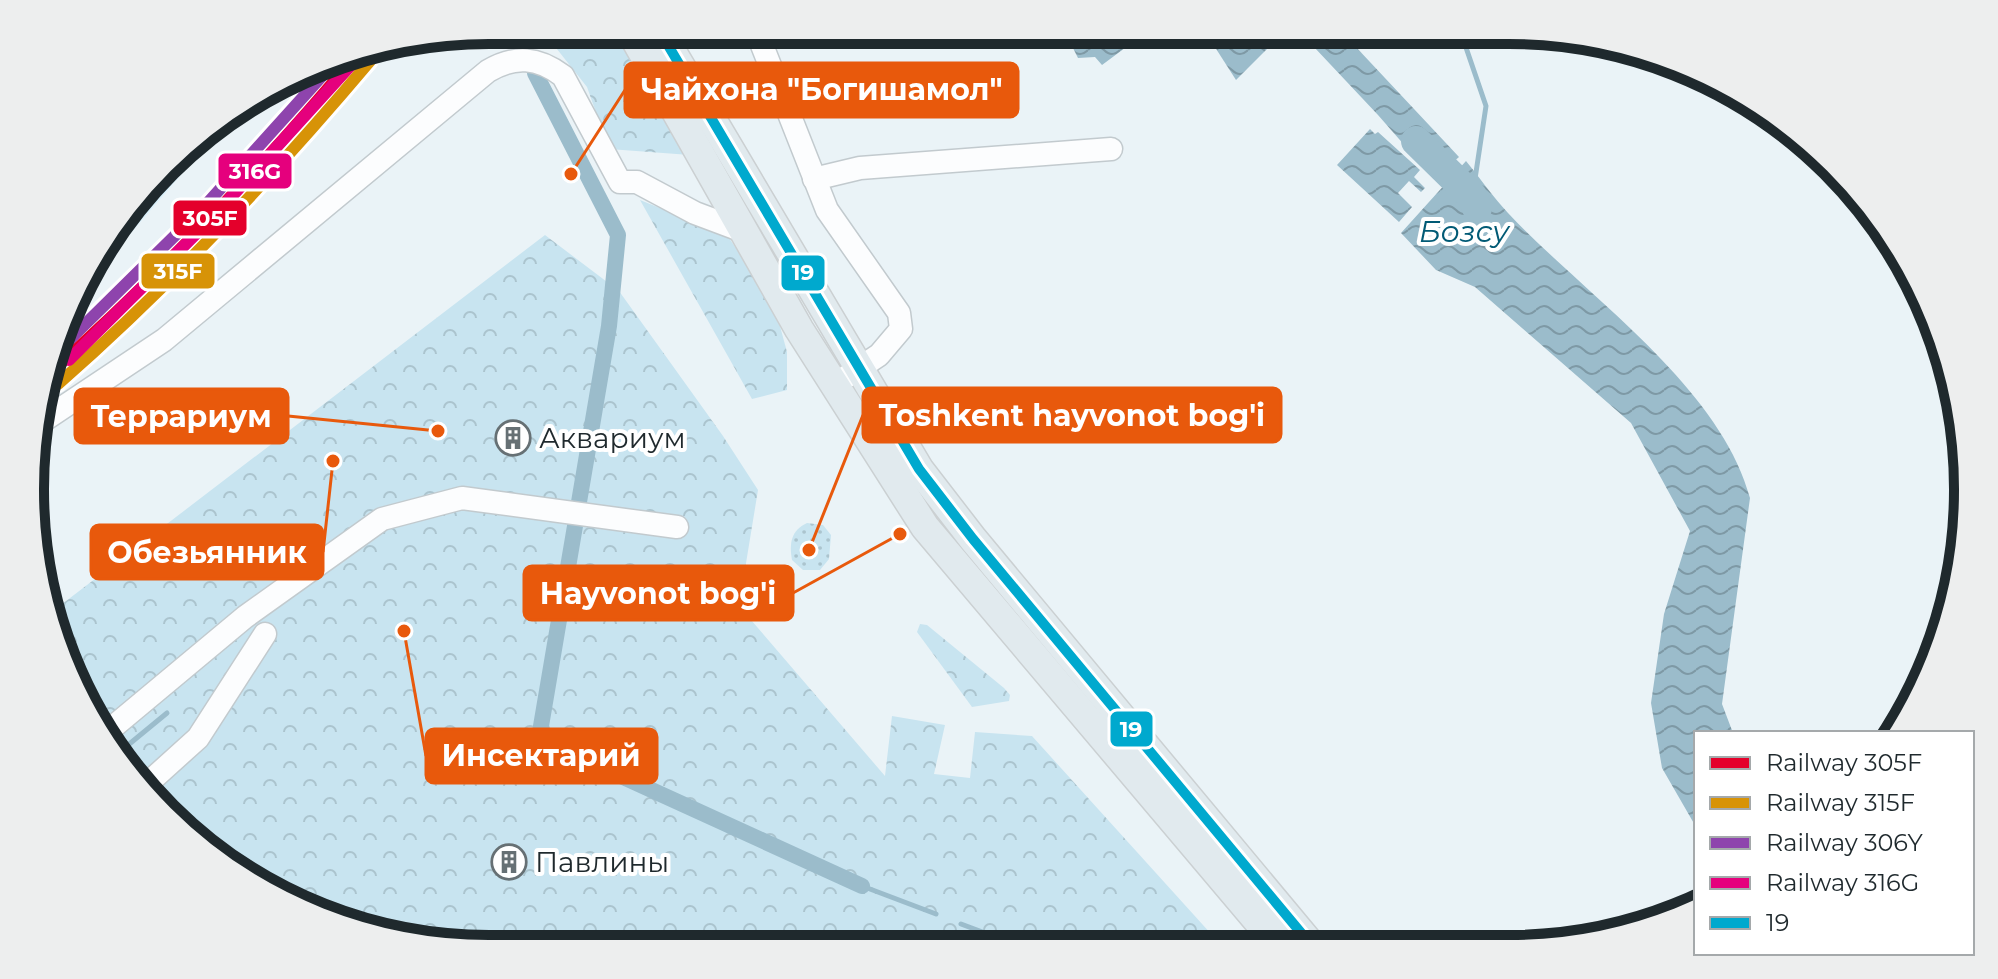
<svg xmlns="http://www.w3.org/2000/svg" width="1998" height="979" font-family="Montserrat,sans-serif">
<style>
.built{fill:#d9f0fb}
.green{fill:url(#green-dots)}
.forest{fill:url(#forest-crowns)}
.water{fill:url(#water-waves)}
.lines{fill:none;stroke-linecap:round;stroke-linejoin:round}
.stream{stroke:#9bbccb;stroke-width:5}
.canal{stroke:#9bbccb;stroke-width:16}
.river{stroke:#9bbccb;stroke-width:30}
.minor-casing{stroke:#c2cace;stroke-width:25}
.major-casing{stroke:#cbd0d2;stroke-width:31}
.minor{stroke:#fcfdfe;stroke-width:22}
.major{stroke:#e1eaee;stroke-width:28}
.bus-1-casing{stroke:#fff;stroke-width:16}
.bus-1{stroke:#00a9ce;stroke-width:10}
.rail-1-casing{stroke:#fff;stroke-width:18}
.rail-2-casing{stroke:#fff;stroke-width:18}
.rail-3-casing{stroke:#fff;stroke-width:18}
.rail-4-casing{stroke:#fff;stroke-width:18}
.rail-1{stroke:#e4002b;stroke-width:12}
.rail-2{stroke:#d79307;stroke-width:12}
.rail-3{stroke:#8e44ad;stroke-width:12}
.rail-4{stroke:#e5007d;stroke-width:12}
.labels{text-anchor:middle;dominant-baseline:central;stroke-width:8;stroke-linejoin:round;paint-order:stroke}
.poi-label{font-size:28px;fill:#1f292d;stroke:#fff;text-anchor:start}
.water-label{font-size:30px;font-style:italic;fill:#015a75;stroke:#fff}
.rim{fill:none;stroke:#1f292d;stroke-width:10}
.leader{fill:none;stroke:#e8590c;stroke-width:3}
.callout-dot{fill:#e8590c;stroke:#fff;stroke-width:3}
.callout{fill:#e8590c;stroke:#e8590c;stroke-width:3}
.callout-label{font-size:30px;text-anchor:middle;font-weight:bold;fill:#fff}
.line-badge{stroke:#fff;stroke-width:3}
.badge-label{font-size:22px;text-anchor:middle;font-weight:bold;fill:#fff}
</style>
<defs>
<pattern id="green-dots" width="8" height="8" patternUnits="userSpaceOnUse" patternTransform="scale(2)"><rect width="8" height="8" fill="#c8e4f0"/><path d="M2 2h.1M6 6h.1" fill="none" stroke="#abc4ce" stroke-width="1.8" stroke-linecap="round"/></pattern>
<pattern id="forest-crowns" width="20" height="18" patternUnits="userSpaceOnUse" patternTransform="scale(2)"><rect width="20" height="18" fill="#c8e4f0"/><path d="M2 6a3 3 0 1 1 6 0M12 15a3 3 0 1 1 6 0" fill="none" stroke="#abc4ce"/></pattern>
<pattern id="water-waves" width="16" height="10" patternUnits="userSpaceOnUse" patternTransform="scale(2)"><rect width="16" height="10" fill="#9bbccb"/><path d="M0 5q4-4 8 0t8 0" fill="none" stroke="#7e99a5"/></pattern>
</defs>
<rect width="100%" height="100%" fill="#eaf3f7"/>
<path class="built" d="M 235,112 L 216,134 L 87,284 L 107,235 L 209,125 Z"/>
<path class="green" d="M 807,523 L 823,525 L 831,535 L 829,559 L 820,570 L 803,570 L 792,560 C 789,544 791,530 807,523 Z"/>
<g class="forest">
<path d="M 546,30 L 618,30 L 690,155 L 609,149 L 587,87 L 549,39 Z"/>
<path d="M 640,200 L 727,235 L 774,304 L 787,352 L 787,390 L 752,399 Z"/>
<path d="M 545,235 L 619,291 L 723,436 L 758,490 L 739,606 L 885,776 L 892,716 L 945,725 L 934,774 L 970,778 L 975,732 L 1032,736 L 1222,946 L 489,949 L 313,914 L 186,835 L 78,693 L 53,611 Z"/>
<path d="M 920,624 L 927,625 L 1004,688 L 1010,695 L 1009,701 L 972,707 L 917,632 Z"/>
</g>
<g class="water">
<path d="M 1064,30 L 1131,30 L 1128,33 L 1133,42 L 1102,65 L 1095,57 L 1078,58 Z"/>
<path d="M 1204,30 L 1286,30 L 1236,80 Z"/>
<path d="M 1298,30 L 1340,30 L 1459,157 L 1434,179 L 1378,115 Z"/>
<path d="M 1370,129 L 1375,134 L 1378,132 L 1420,170 L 1414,177 L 1425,188 L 1421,192 L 1409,181 L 1398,193 L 1412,207 L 1399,222 L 1337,165 Z"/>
<path d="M 1466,161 C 1480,178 1493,197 1508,213 C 1586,296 1720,386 1750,498 L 1722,704 L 1733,733 L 1696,733 L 1696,827 L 1662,768 L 1651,703 L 1664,614 L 1690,531 L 1631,423 L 1475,287 L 1436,270 L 1401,233 Z"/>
</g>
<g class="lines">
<g class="stream">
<path d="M 1460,30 L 1486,106 L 1475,179"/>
<path d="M 122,750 L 167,713"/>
<path d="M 862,886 L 936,914"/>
<path d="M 961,924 L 1022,947"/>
</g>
<g class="canal">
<path d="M 535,73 L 618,235 L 609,326 L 579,502"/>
<path d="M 575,526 L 541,726 L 544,737 L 553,745 L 862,886"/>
</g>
<path class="river" d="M 1416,141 L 1472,196 L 1477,208"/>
<defs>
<g id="minor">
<path d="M 756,30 L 827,210 L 899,313 L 901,329 L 879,355 L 834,385"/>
<path d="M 814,179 L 860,168 L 1111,149"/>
<path d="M 38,424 L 164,340 L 488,71 C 515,55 538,57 563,76 L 620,182 L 637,182 L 695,213 L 743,231"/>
<path d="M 107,732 L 245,617 L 382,519 L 462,498 L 677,527"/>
<path d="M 147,784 L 198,738 L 265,634"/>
</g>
<g id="major">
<path d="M 630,30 L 799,329 L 925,527 L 1279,946"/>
<path d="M 659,30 L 919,469 L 973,539 L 1312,946"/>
</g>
</defs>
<use href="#minor" class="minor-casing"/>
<use href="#major" class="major-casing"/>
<use href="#minor" class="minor"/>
<use href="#major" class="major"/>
<defs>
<path id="bus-1" d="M 659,30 L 919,469 L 973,539 L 1312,946"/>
</defs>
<use href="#bus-1" class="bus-1-casing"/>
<use href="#bus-1" class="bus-1"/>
<defs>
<path id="rail-1" d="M 50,373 C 162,274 263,166 359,52"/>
<path id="rail-2" d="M 58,384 C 171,285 273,176 370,61"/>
<path id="rail-3" d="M 60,349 L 204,207 L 341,55"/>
<path id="rail-4" d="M 69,360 L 214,216 L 352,64"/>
</defs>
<use href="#rail-1" class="rail-1-casing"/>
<use href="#rail-2" class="rail-2-casing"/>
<use href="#rail-3" class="rail-3-casing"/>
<use href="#rail-4" class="rail-4-casing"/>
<use href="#rail-1" class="rail-1"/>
<use href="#rail-2" class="rail-2"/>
<use href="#rail-3" class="rail-3"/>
<use href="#rail-4" class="rail-4"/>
</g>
<defs>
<symbol id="building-ring" viewBox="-11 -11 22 22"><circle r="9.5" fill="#fff" stroke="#667074" stroke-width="1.5"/><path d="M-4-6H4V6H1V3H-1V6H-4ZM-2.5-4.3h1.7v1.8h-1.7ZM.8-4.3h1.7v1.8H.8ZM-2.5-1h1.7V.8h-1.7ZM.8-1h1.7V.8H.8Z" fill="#667074"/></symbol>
</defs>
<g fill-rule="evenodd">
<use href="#building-ring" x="493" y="418" width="40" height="40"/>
<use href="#building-ring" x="489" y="842" width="40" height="40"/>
</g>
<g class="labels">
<g class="poi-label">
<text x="539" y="438">Аквариум</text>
<text x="535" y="862">Павлины</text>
</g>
<g class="water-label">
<text x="1464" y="231">Бозсу</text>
</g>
</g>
<path d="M0 0H1998V979H0ZM489 44H1509A445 445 0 0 1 1954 489V490A445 445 0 0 1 1509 935H489A445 445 0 0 1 44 490V489A445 445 0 0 1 489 44Z" fill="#edeeee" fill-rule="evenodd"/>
<path class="rim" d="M489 44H1509A445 445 0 0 1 1954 489V490A445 445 0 0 1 1509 935H489A445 445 0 0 1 44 490V489A445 445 0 0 1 489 44Z"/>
<path class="leader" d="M571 174L625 90M809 550L863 415M438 431L288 416M333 461L323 552M900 534L793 593M404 631L426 756"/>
<g class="callout-dot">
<circle cx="571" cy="174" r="8"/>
<circle cx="809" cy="550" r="8"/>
<circle cx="438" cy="431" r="8"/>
<circle cx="333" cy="461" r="8"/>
<circle cx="900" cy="534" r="8"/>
<circle cx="404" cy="631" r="8"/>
</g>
<g class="callout">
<rect x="625" y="63" width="393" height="54" rx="8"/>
<rect x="863" y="388" width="418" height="54" rx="8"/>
<rect x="75" y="389" width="213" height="54" rx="8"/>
<rect x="91" y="525" width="232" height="54" rx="8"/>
<rect x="524" y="566" width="269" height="54" rx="8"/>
<rect x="426" y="729" width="231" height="54" rx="8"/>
</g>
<g class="callout-label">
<text x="822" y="100">Чайхона "Богишамол"</text>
<text x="1072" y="426">Toshkent hayvonot bog'i</text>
<text x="181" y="427">Террариум</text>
<text x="207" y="563">Обезьянник</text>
<text x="658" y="604">Hayvonot bog'i</text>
<text x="541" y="766">Инсектарий</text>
</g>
<g class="line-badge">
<rect x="217" y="152" width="76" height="38" rx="8" fill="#e5007d"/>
<rect x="172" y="199" width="76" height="38" rx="8" fill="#e4002b"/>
<rect x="140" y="252" width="76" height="38" rx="8" fill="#d79307"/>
<rect x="780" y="254" width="46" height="38" rx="8" fill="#00a9ce"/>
<rect x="1109" y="710" width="45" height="38" rx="8" fill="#00a9ce"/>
</g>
<g class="badge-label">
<text x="255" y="179">316G</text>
<text x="210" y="226">305F</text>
<text x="178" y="279">315F</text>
<text x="803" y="280">19</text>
<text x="1131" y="737">19</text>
</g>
<rect x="1694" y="731" width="280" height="224" fill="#ffffff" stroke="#a5a9ab" stroke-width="2"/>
<rect x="1710" y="757" width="40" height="12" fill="#e4002b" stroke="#a5a9ab" stroke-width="2"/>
<text x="1766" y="771" font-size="24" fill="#1f292d">Railway 305F</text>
<rect x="1710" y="797" width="40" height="12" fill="#d79307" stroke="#a5a9ab" stroke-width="2"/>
<text x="1766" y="811" font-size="24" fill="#1f292d">Railway 315F</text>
<rect x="1710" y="837" width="40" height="12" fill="#8e44ad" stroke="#a5a9ab" stroke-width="2"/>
<text x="1766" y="851" font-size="24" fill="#1f292d">Railway 306Y</text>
<rect x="1710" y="877" width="40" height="12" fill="#e5007d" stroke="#a5a9ab" stroke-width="2"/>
<text x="1766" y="891" font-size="24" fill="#1f292d">Railway 316G</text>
<rect x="1710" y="917" width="40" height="12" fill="#00a9ce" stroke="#a5a9ab" stroke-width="2"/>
<text x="1766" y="931" font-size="24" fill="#1f292d">19</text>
</svg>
